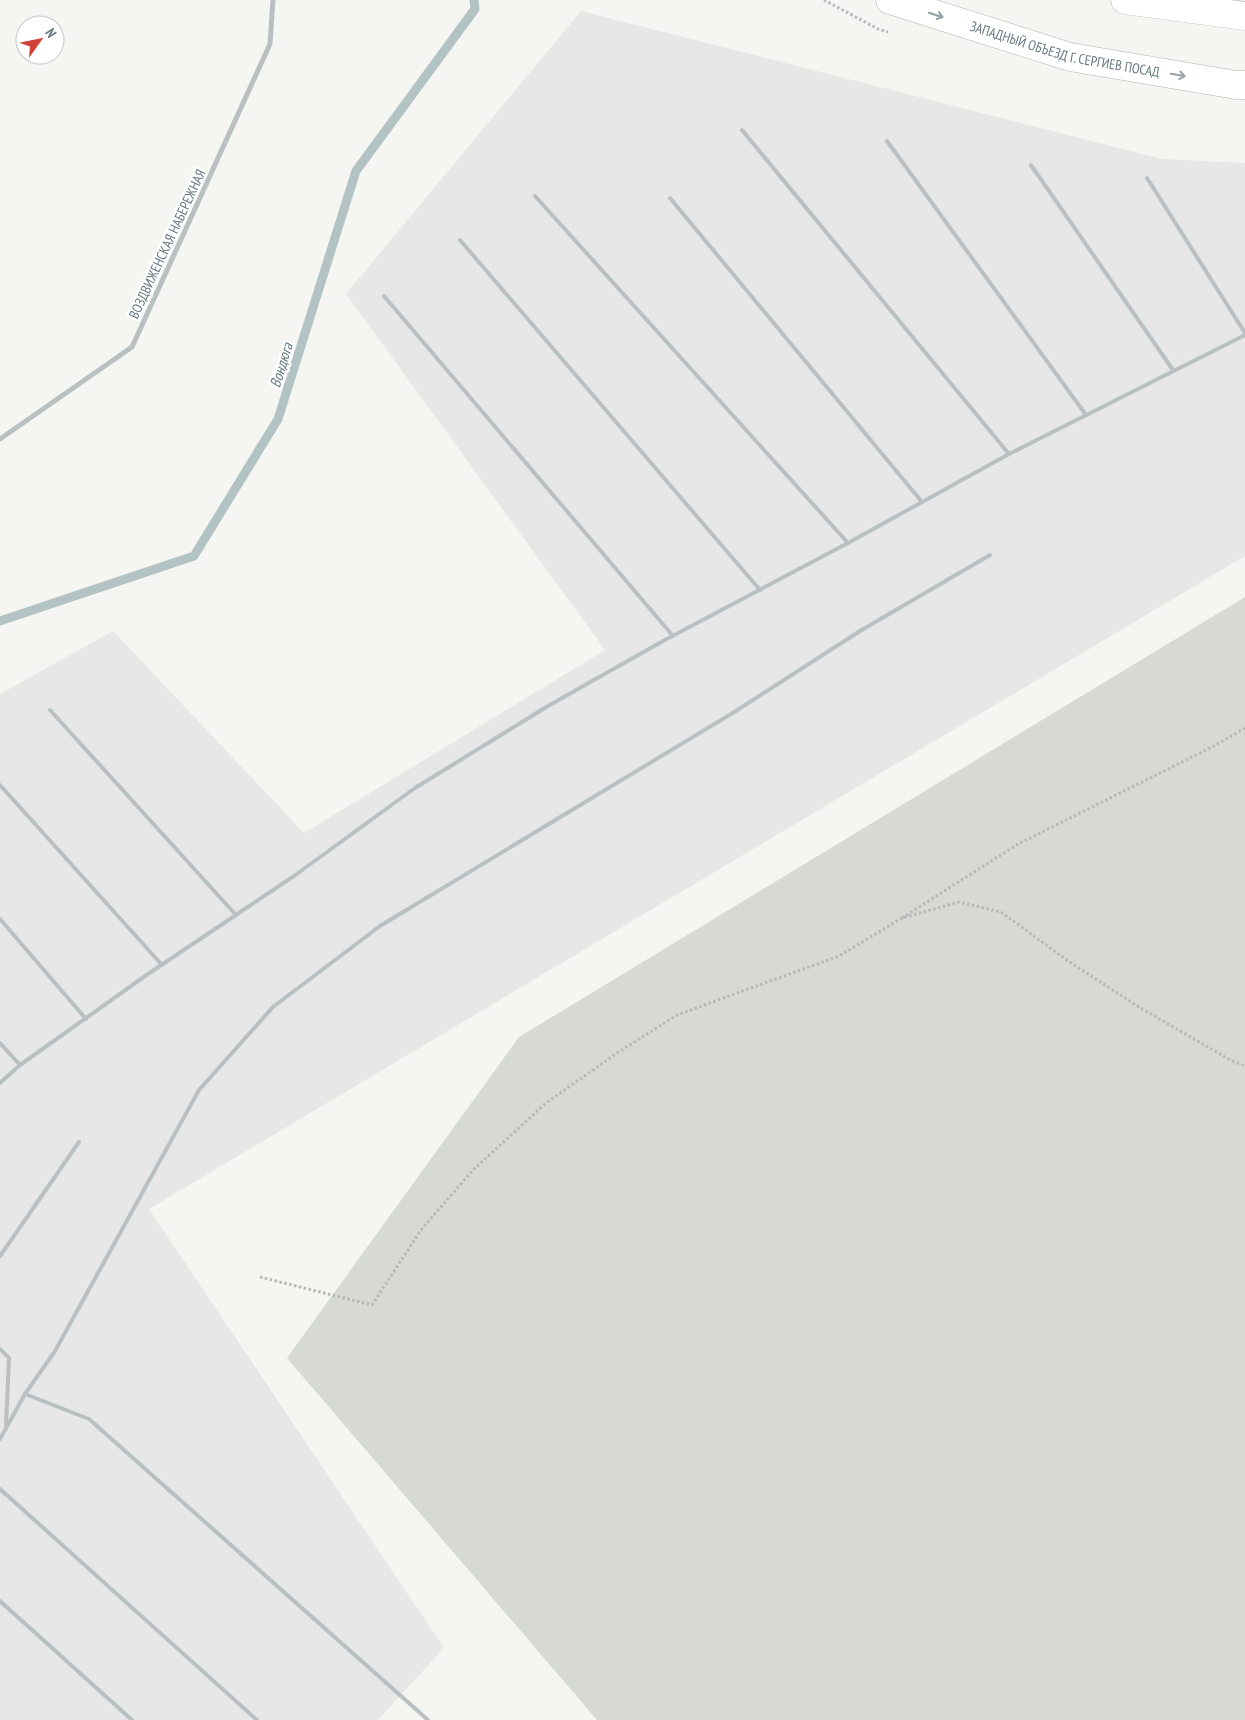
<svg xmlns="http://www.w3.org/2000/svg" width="1245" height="1720" font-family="'PT Sans Narrow',sans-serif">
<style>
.built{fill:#e6e7e6}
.green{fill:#d6dad2}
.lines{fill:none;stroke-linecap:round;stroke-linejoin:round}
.stream{stroke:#b3c2c3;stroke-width:9}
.primary-casing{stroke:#aeb4b6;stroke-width:29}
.path{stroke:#b5b9ba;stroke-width:3;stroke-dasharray:2.5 2.5;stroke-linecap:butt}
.lane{stroke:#bac0c2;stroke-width:4}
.street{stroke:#bac0c2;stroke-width:5}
.primary{stroke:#fff;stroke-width:28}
.oneway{stroke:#95a1a6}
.labels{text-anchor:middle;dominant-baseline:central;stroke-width:5;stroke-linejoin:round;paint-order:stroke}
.street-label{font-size:14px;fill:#677980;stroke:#fff}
.water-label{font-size:15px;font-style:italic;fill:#637b7d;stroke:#fff}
</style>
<rect width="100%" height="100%" fill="#f5f5f2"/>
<path class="built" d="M 581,11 L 1162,159 L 1245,163 L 1245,556 L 149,1209 L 444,1648 L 378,1720 L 0,1720 L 0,694 L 113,631 L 304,833 L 605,650 L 346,294 Z"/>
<path class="green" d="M 1245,597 L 1245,1720 L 597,1720 L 287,1358 L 519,1037 Z"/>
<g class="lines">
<path class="stream" d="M 0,621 L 194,556 L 278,419 L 356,171 L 475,9 L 474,0"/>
<defs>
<g id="primary">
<path id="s1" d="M 890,0 L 1070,57 L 1236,85 L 1245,85"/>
<path d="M 1125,0 L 1245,16"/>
</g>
</defs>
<use href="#primary" class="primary-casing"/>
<g class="path">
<path d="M 824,0 L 878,29 L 888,32"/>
<path d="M 1245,728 L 1214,746 L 1018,844 L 902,918 L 959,902 L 1001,912 L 1068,961 L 1139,1007 L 1232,1061 L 1245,1066"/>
<path d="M 260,1277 L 372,1305 L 421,1230 L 473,1170 L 546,1103 L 617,1053 L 677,1015 L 839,956 L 902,918"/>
</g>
<g class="lane">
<path d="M 742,130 L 1009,454"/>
<path d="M 887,141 L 1086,415"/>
<path d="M 1031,165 L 1173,370"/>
<path d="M 1147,178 L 1245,333"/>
<path d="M 535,196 L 848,543"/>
<path d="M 670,198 L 922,502"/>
<path d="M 460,240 L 760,590"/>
<path d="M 384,296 L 673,636"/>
<path d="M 50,710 L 236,915"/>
<path d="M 0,785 L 162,965"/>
<path d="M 0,919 L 86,1019"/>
<path d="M 0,1043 L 20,1065"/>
<path d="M 0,1083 L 20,1065 L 148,974 L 294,876 L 415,788 L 548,706 L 663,641 L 848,543 L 1009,454 L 1245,335"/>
<path d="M 0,1256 L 79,1142"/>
<path d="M 0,1349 L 9,1358 L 6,1425"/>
<path d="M 25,1394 L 89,1419 L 428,1720"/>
<path d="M 0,1439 L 25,1394 L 55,1351 L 199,1090 L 273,1007 L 380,926 L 731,714 L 860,631 L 990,555"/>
<path d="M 0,1489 L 257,1720"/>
<path d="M 0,1601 L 132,1720"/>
</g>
<path class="street" d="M 0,439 L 132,347 L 270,44 L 273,0"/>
<use href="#primary" class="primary"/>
</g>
<defs><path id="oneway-shaft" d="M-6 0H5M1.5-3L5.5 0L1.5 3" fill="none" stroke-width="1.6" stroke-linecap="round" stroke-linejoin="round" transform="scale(1.25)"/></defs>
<g class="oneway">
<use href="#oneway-shaft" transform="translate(936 15) rotate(18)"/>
<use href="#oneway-shaft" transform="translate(1178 75) rotate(10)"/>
</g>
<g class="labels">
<g class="street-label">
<text stroke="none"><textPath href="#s1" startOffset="182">ЗАПАДНЫЙ ОБЪЕЗД Г. СЕРГИЕВ ПОСАД</textPath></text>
<text transform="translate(167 244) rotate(-65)">ВОЗДВИЖЕНСКАЯ НАБЕРЕЖНАЯ</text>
</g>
<g class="water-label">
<text transform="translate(281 365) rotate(-73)">Вондюга</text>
</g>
</g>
<g transform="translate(40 40) rotate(57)"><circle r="24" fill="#ffffff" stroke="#c2c9cc"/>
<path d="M0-4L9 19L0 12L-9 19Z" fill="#d14137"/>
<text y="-8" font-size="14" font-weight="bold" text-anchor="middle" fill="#677980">N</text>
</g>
</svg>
